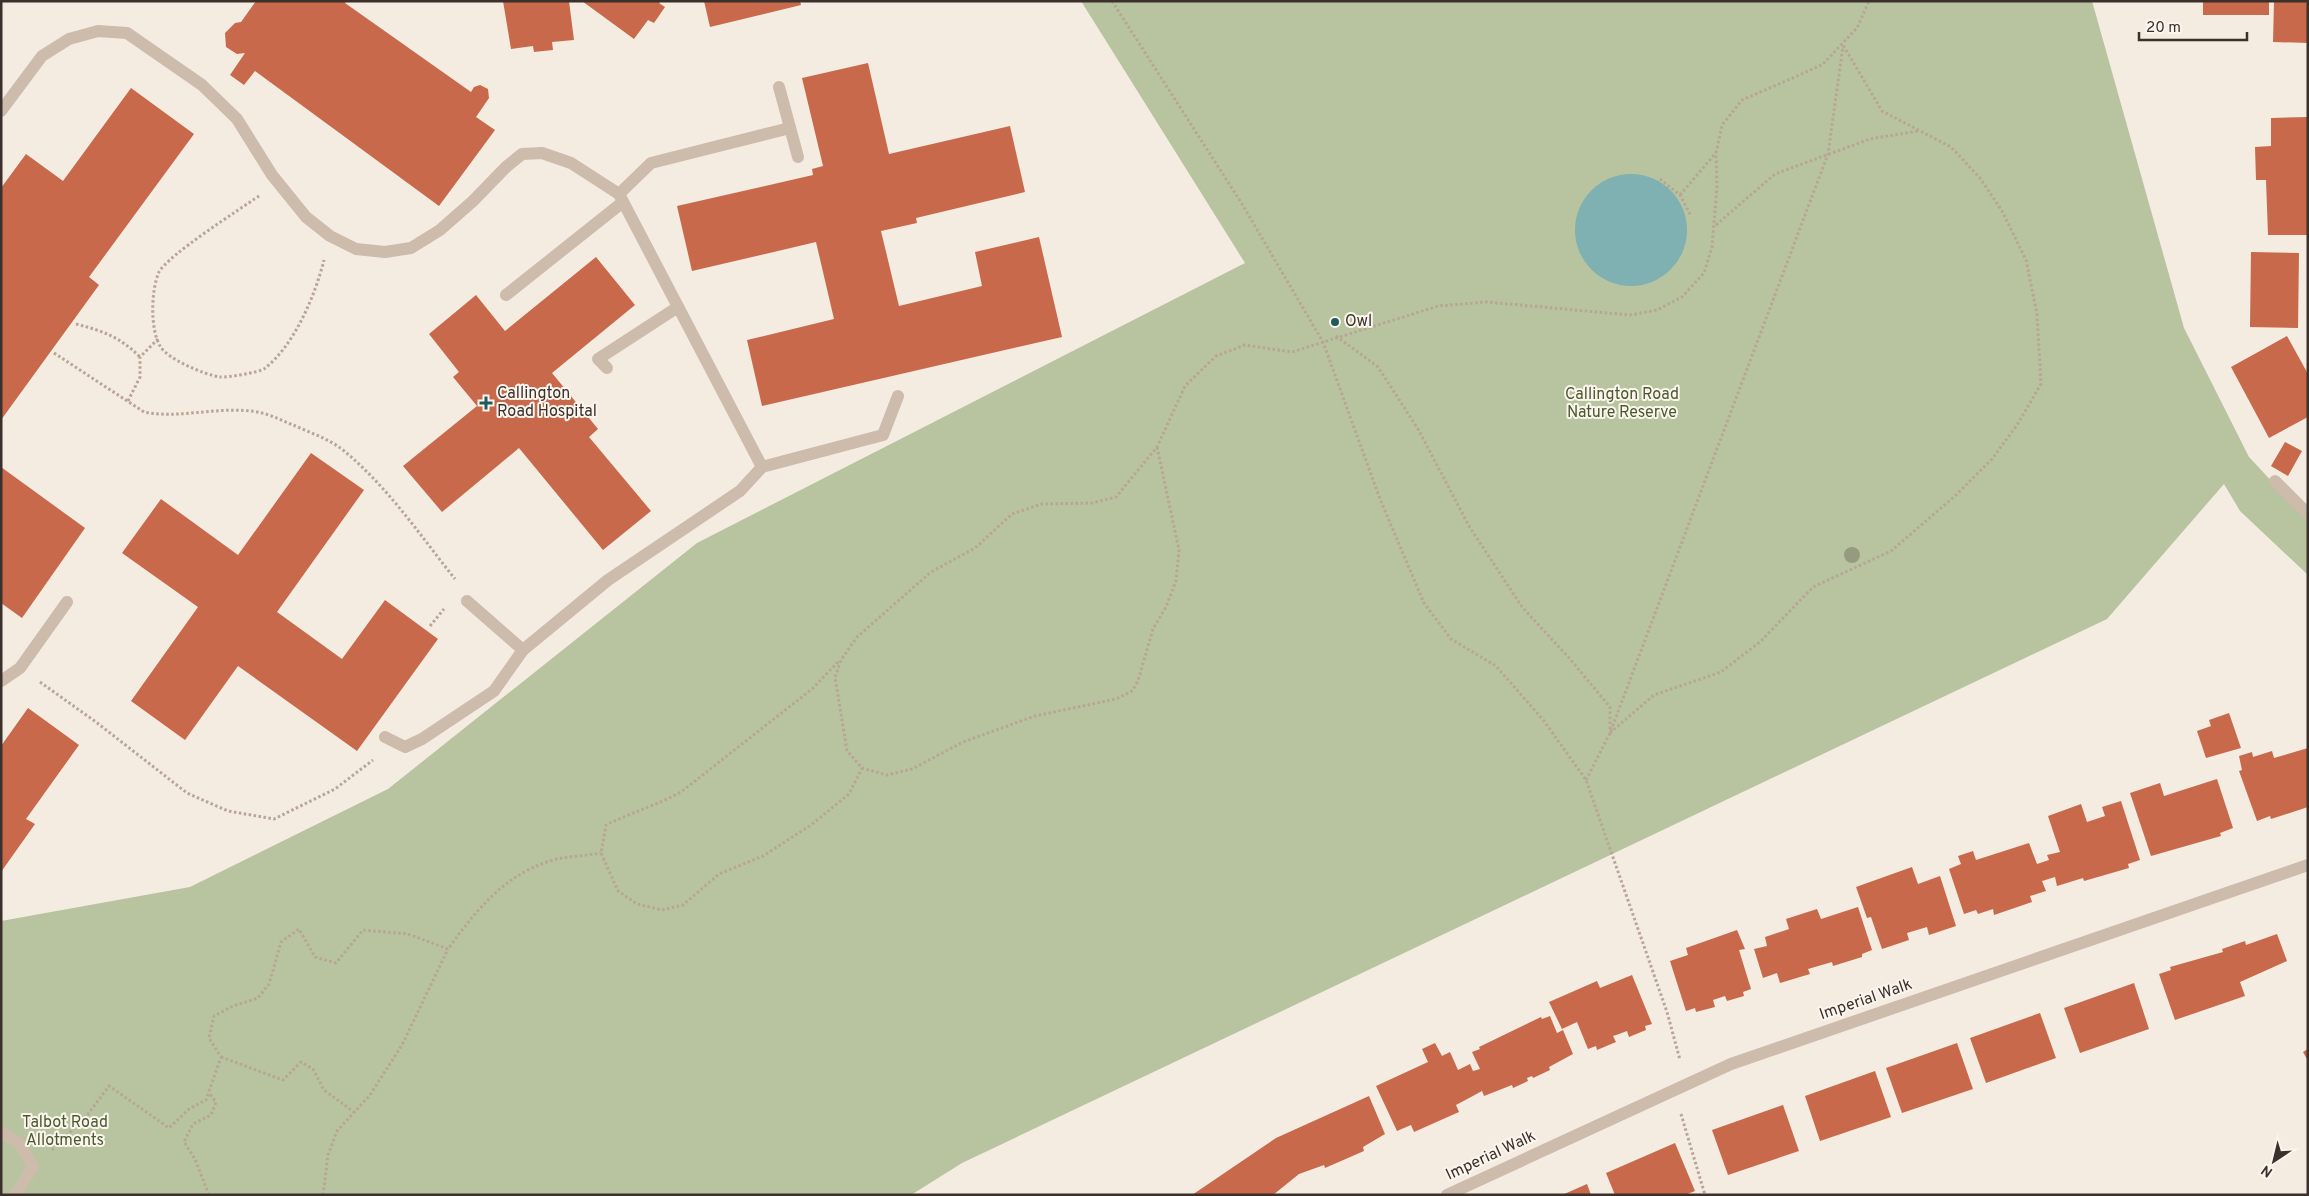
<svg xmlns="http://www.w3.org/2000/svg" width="2309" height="1196" font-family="Overpass,sans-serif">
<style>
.green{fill:#b8c4a0}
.water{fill:#7fb0b2}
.building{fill:#c8694b}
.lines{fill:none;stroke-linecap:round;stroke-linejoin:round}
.path{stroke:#b9a596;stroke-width:3;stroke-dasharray:2.5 2.5;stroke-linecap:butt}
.minor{stroke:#cdbbac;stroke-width:12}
.tree{fill:#969b7f}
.poi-dot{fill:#1f5a5e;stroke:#fbf5ee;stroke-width:2}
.labels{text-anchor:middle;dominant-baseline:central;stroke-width:4;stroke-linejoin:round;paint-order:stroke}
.poi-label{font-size:16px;fill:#3b302b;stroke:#fbf5ee;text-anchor:start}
.park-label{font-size:16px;fill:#4a5a2e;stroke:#fbf5ee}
.street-label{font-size:16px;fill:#3b302b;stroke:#fbf5ee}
</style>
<rect width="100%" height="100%" fill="#f4ebe1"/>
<path class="green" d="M 1081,1 L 2092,1 L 2184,328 L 2249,457 L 2308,520 L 2308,575 L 2240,511 L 2224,484 L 2107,619 L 962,1163 L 911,1195 L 1,1195 L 1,921 L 190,887 L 388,789 L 697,543 L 1245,263 Z"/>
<circle class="water" cx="1631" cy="230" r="56"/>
<g class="building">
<path d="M 256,1 L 346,1 L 345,3 L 471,92 L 474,87 L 480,85 L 488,89 L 489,98 L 476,117 L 495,130 L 439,206 L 255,71 L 244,85 L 230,75 L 245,53 L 237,54 L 226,47 L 225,33 L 235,23 L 241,22 Z"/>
<path d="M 503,1 L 569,1 L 574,40 L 552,42 L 553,50 L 534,52 L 533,46 L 511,49 Z"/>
<path d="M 582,1 L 661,1 L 659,3 L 665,7 L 654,23 L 648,20 L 634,39 Z"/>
<path d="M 704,1 L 800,1 L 801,5 L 710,27 Z"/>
<rect x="2203" y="1" width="66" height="14"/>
<path d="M 2274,1 L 2308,1 L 2308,43 L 2273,42 Z"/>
<path d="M 868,63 L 889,154 L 1010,126 L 1025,192 L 916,218 L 917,223 L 881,231 L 899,306 L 982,286 L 975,252 L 1039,237 L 1062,337 L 762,406 L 747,340 L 834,319 L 816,242 L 692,271 L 677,206 L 813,175 L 812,169 L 823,166 L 802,78 Z"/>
<path d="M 131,88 L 194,134 L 89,277 L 99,285 L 1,420 L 1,188 L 26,154 L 63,181 Z"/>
<path d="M 2308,117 L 2308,235 L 2268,235 L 2266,180 L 2256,180 L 2255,147 L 2271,146 L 2271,118 Z"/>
<path d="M 2251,252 L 2299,253 L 2298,328 L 2250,327 Z"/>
<path d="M 596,257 L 635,305 L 552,373 L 598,429 L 589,437 L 651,511 L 603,550 L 519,448 L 442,512 L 403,466 L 477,406 L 453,377 L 459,372 L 429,334 L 476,295 L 505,331 Z"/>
<path d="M 2287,336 L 2308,374 L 2308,417 L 2269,438 L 2231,367 Z"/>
<path d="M 2285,442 L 2302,451 L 2288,476 L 2271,466 Z"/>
<path d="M 311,453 L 364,490 L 277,612 L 342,659 L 385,600 L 438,639 L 357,751 L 238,666 L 185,740 L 131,701 L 198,607 L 122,553 L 161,499 L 238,555 Z"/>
<path d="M 1,467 L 85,528 L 22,618 L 1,603 Z"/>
<path d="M 28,708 L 79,745 L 26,819 L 35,824 L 1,872 L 1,746 Z"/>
<path d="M 2229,713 L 2241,748 L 2206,758 L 2197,731 L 2211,726 L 2209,720 Z"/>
<path d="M 2308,748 L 2308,807 L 2271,819 L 2270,816 L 2257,821 L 2239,771 L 2242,770 L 2239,756 L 2252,752 L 2253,757 L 2272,751 L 2274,758 Z"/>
<path d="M 2217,779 L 2233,828 L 2220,833 L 2221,836 L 2151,856 L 2130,793 L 2160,783 L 2164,796 Z"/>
<path d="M 2121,801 L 2140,860 L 2128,864 L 2129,868 L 2084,881 L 2083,878 L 2057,886 L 2055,877 L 2042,881 L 2046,891 L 2030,896 L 2032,902 L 1994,915 L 1993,909 L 1978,914 L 1976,910 L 1964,914 L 1949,869 L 1961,864 L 1958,856 L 1973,851 L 1976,860 L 2029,843 L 2037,864 L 2049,860 L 2047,855 L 2060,852 L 2048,816 L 2081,804 L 2087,822 L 2105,816 L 2102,807 Z"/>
<path d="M 1912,867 L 1918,884 L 1940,876 L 1956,926 L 1929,935 L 1927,927 L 1907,933 L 1909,940 L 1882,949 L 1871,917 L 1867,918 L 1856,887 Z"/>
<path d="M 1858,907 L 1872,950 L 1862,954 L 1862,957 L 1833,966 L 1832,962 L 1808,969 L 1810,974 L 1780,983 L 1777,973 L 1763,978 L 1754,949 L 1767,946 L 1765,937 L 1789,929 L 1786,919 L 1817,909 L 1821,919 Z"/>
<path d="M 1737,930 L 1745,949 L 1739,950 L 1751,989 L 1743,992 L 1744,996 L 1727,1001 L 1725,996 L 1713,1000 L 1715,1007 L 1696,1012 L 1695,1008 L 1686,1011 L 1670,961 L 1688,955 L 1686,948 Z"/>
<path d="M 2277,934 L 2287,961 L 2240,982 L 2245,996 L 2175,1020 L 2159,974 L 2171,970 L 2170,967 L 2223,952 L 2222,949 L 2245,941 L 2246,945 Z"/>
<path d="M 1632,975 L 1652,1024 L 1645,1026 L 1646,1030 L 1629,1037 L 1627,1031 L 1619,1034 L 1613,1036 L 1616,1042 L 1597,1050 L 1596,1046 L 1588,1049 L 1577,1022 L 1562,1029 L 1549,1002 L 1597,981 L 1600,988 Z"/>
<path d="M 2134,983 L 2149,1029 L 2080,1053 L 2064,1008 Z"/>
<path d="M 2040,1013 L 2056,1058 L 1986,1083 L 1970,1038 Z"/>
<path d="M 1550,1016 L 1557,1033 L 1563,1030 L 1573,1054 L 1549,1067 L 1550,1070 L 1533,1078 L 1532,1076 L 1527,1078 L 1528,1081 L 1513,1088 L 1512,1085 L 1484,1096 L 1482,1091 L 1471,1097 L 1456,1105 L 1459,1112 L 1414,1132 L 1411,1125 L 1397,1131 L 1376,1086 L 1428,1062 L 1422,1049 L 1435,1043 L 1442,1056 L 1450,1052 L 1458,1070 L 1470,1064 L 1473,1071 L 1480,1069 L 1472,1052 L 1480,1049 L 1479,1047 L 1541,1017 L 1542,1019 Z"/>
<path d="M 1957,1043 L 1973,1089 L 1902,1113 L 1886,1068 Z"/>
<path d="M 2308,1049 L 2308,1061 L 2303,1052 Z"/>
<path d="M 1875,1071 L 1891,1117 L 1820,1141 L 1805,1096 Z"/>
<path d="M 1369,1096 L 1385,1134 L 1363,1147 L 1364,1151 L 1325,1168 L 1324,1165 L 1299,1174 L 1273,1195 L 1192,1195 L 1276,1138 Z"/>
<path d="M 1783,1105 L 1799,1151 L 1728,1175 L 1712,1130 Z"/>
<path d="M 1675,1143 L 1695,1191 L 1685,1195 L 1615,1195 L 1606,1173 Z"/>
<path d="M 1587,1184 L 1591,1195 L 1562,1195 Z"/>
</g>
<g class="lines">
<g class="path">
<path d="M 1112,1 L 1242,204 L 1323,342 L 1380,499 L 1424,603 L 1451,639 L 1496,666 L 1544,721 L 1586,780 L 1667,1012 L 1680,1060"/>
<path d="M 1660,179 L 1680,195 L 1691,216"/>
<path d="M 1680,195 L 1715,154"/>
<path d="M 259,196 C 240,209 167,256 159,272 C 151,290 150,329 160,346 C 167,359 205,375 220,377 C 226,378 260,372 264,369 C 294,346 315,296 324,260"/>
<path d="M 1716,225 L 1775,174 L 1870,139 L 1918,131"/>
<path d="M 76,324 C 103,331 120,337 140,357"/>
<path d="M 1336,336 L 1378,367 L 1418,429 L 1469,526 L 1522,607 L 1570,659 L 1610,707 L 1610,729"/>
<path d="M 54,353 L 144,412 C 178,419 214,407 250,411 C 265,412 279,419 293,425 C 309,432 329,439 343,450 C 387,486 420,535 455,579"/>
<path d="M 128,401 L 140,377 L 140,357 L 158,339"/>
<path d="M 1157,447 L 1179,550 L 1176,581 L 1166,607 L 1153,629 L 1138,681 L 1132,691 L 1116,699 L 1035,716 L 963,742 L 912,769 L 887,775 L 862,768 L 847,751 L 835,677 L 841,660 L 857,637 L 931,572 L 975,548 L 1012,514 L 1041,504 L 1092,503 L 1116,497 L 1157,447 L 1185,386 L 1216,356 L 1245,345 L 1292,352 L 1438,306 L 1487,302 L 1630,315 L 1657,310 L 1682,297 L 1704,273 L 1712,247 L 1717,186 L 1716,153 L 1722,125 L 1742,100 L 1822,65 L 1857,28 L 1869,1"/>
<path d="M 430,626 L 444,609"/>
<path d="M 838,662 L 812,689 L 681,792 C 657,805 630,813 606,825 L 601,853 L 618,891 L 637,904 L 662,910 L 683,905 L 719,874 L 763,856 L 811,825 L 849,794 L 862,768"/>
<path d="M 40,682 L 96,722 L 187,793 L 228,811 L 274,819 L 335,789 L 373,760"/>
<path d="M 1610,733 L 1654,695 L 1721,672 L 1761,641 L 1813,587 L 1891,551 L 1955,496 L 1992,459 L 2017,425 L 2041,384 L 2037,314 L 2026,260 L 2002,211 L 1980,178 L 1951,147 L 1882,111 L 1843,45"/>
<path d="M 1586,780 L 1610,733 L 1828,154 L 1843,46"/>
<path d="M 221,1057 L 283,1080 L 301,1062 L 313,1069 L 324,1090 L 354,1112"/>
<path d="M 1681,1114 L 1705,1195"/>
<path d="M 52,1150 L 88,1114 L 109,1086 L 169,1128 L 189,1109 L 206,1100 L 221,1057 L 209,1038 L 214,1016 L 233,1006 L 258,998 L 269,984 L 281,942 L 299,929 L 315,957 L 336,963 L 363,930 L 408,934 L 448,949 C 475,912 502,877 547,862 C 564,856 584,856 601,853"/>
<path d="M 209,1195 L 195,1159 L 184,1142 L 193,1124 L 211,1115 L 216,1102 L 209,1093"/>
<path d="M 323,1195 L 328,1155 L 337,1131 L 370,1095 L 402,1045 L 448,949"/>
</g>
<g class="minor">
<path d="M 779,87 L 798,157"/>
<path d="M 1,111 L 42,56 L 69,39 L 98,31 L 127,33 L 202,85 L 237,119 L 272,175 L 306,217 L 330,236 L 356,249 L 385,252 L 411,248 L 440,230 L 473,201 L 506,167 L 522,154 L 542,153 L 571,163 L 619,194 L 762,467"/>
<path d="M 619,194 L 651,163 L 790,128"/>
<path d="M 506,295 L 623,202"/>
<path d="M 607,368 L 598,359 L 678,307"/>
<path d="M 2275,481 L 2308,514"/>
<path d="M 467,601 L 523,650"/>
<path d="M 1,681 L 20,668 L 67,602"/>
<path d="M 385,737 L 405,747 L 422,739 L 494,691 L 523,650 L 608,580 L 740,491 L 762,467 L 883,435 L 898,396"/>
<path d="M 1,1132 L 19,1143 L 33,1167 L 15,1195"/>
<path d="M 1447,1195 L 1731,1064 L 2308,865"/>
</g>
</g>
<circle class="tree" cx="1852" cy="555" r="8"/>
<g class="poi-dot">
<circle cx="1335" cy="322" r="5"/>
<path d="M483.5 395.5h5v5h5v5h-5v5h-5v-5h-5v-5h5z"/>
</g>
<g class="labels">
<g class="poi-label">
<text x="1345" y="322">Owl</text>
<text x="497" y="394">Callington<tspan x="497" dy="18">Road Hospital</tspan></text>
</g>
<g class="park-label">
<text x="1622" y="395">Callington Road<tspan x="1622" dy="18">Nature Reserve</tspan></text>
<text x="65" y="1123">Talbot Road<tspan x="65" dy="18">Allotments</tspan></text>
</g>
<g class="street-label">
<text transform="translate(1866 1000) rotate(-19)">Imperial Walk</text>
<text transform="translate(1491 1156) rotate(-25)">Imperial Walk</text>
</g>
</g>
<rect width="2309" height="1196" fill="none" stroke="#3b302b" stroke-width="5"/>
<g transform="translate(2274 1161) rotate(215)" stroke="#fbf5ee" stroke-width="4" paint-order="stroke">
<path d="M0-4L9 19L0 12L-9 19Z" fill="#3b302b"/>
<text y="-8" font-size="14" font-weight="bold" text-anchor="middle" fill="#3b302b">N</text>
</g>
<path d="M2139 32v8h108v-8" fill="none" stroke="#3b302b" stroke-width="2.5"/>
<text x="2146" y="32" font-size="15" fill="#3b302b" stroke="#fbf5ee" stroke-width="4" paint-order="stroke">20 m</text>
</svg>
